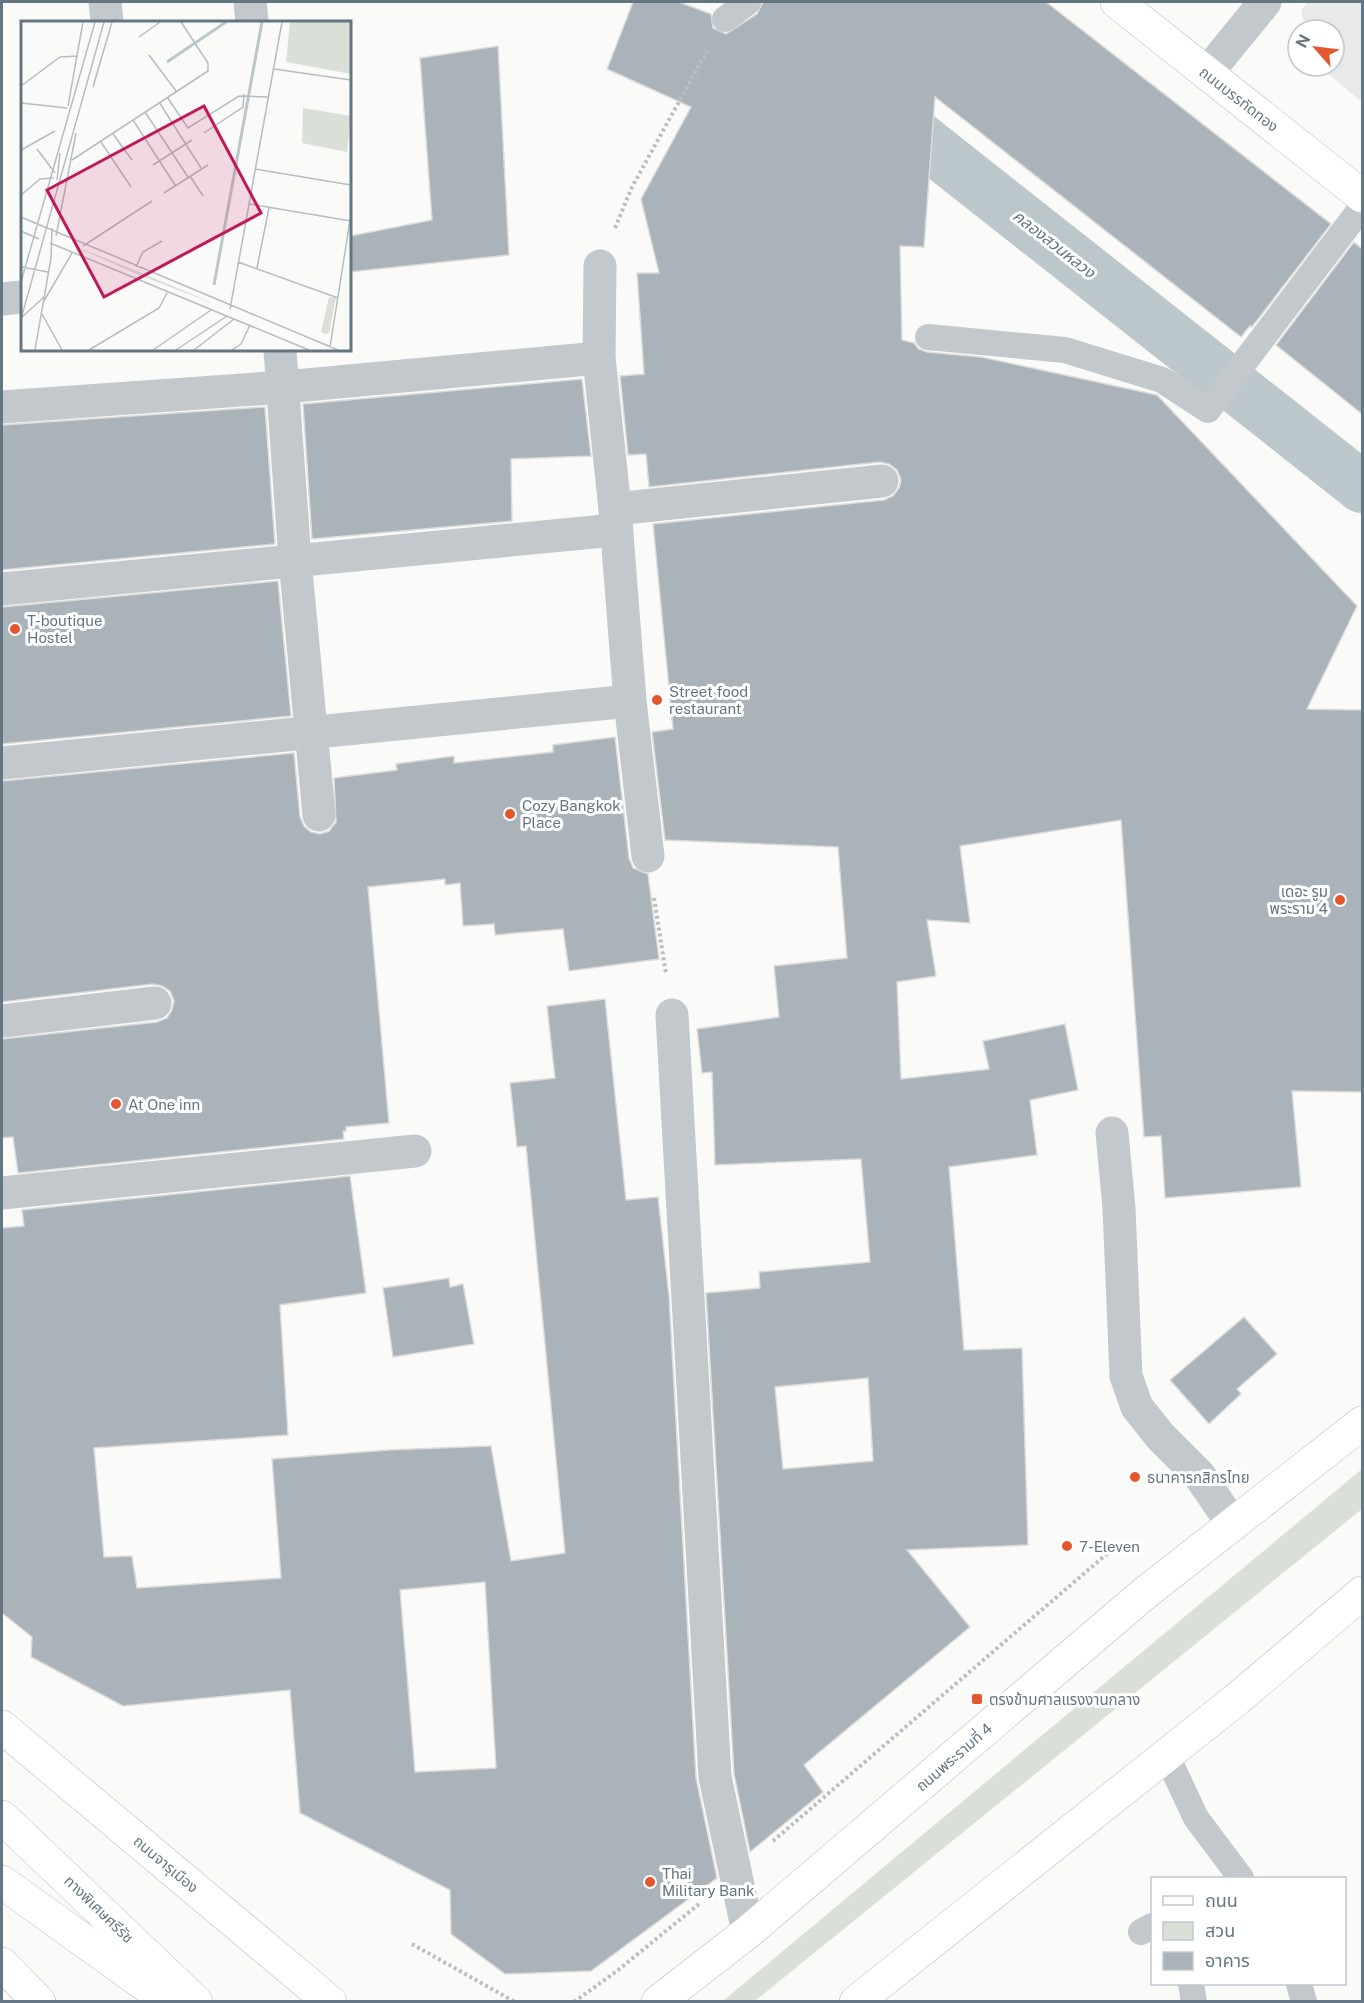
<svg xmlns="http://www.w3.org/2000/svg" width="1364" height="2003" font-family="'Public Sans','Noto Sans Thai',sans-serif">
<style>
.built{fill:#e8e9e9}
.green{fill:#dadfd7}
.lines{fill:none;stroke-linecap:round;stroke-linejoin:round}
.canal{stroke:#bbc7cb;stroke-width:52}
.building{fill:#aab3b9;stroke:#dcdcda;stroke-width:1.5;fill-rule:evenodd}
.secondary-casing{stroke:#b3babf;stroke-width:34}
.primary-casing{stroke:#b5babe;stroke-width:34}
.motorway-casing{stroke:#b4b9bd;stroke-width:34}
.path{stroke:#bbbfc2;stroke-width:4;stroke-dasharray:3 3;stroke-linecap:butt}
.service{stroke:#c3c8cc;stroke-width:26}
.minor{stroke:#c3c8cc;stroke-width:33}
.secondary{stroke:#fff;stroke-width:33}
.primary{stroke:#fff;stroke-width:33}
.motorway{stroke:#fff;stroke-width:33}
.poi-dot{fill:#e4572e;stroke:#fff;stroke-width:2}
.labels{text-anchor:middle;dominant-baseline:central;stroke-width:6;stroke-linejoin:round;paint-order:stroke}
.street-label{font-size:15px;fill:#657683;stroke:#fff}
.poi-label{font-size:15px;fill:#657683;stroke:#fff;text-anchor:start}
.water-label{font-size:16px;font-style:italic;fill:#60757c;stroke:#fff}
.inset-river{fill:none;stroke:#bbc7cb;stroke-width:3}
.inset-road{fill:none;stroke:#b5bdc2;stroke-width:1.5}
.view{fill:#c2185b;fill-opacity:0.15;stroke:#c2185b;stroke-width:3}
.inset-edge{fill:none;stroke:#657683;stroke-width:3}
</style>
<rect width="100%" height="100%" fill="#fafaf8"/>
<path class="built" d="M 1308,2 L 1362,2 L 1362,102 L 1319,66 L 1334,66 L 1334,30 L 1306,30 L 1301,10 Z"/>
<path class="green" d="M 1362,1469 L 1362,1509 L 755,2001 L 723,2001 Z"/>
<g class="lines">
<path class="canal" d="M 874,102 L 1362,487"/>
</g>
<g class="building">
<path d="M 633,2 L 679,2 L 711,14 L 713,28 L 726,34 L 757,14 L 763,2 L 1046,2 L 1331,224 L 1252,327 L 1250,326 L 1241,337 L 935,97 L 924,247 L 900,246 L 902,340 L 914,343 L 919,349 L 927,352 L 981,357 L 1157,395 L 1357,606 L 1307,709 L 1362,710 L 1362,1092 L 1292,1091 L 1301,1187 L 1165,1198 L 1161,1136 L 1144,1137 L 1121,820 L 960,846 L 970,923 L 927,920 L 936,976 L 897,982 L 901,1079 L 989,1069 L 983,1041 L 1065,1024 L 1078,1090 L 1030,1100 L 1037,1155 L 949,1167 L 964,1350 L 1022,1348 L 1028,1545 L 907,1550 L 970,1627 L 804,1765 L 823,1792 L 750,1852 L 734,1774 L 706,1293 L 760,1288 L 759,1272 L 870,1262 L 861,1159 L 715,1165 L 712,1072 L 702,1073 L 697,1029 L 779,1017 L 774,966 L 847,958 L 838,847 L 665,840 L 652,732 L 673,729 L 653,524 L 884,500 L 893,496 L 899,488 L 901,480 L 897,470 L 889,464 L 880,462 L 649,487 L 646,454 L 628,455 L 620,376 L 644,374 L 637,273 L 659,273 L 641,199 L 691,107 L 607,69 ZM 868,1378 L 873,1461 L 783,1469 L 775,1387 Z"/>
<path d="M 498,46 L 509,255 L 350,272 L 350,236 L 432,220 L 420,58 Z"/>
<path d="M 1354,242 L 1362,249 L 1362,414 L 1276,345 Z"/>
<path d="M 582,379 L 591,456 L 511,459 L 512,521 L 312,539 L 303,404 Z"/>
<path d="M 265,407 L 275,544 L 2,570 L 2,425 Z"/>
<path d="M 278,581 L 291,716 L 2,744 L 2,607 Z"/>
<path d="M 615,737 L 629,858 L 633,868 L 648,874 L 659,959 L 569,971 L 563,929 L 495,935 L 494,924 L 463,926 L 460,883 L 445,885 L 445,879 L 368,887 L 389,1123 L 346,1127 L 346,1131 L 343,1131 L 344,1139 L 18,1173 L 13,1137 L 2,1138 L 2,1039 L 157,1022 L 167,1018 L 172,1010 L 174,1001 L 170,991 L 162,986 L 153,984 L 2,1002 L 2,781 L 294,753 L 300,817 L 304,826 L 311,832 L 320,834 L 329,831 L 336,822 L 334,778 L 397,770 L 396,764 L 454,756 L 454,763 L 553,752 L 553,745 Z"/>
<path d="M 605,999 L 626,1200 L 658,1197 L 669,1296 L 696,1778 L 717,1878 L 591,1971 L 505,1974 L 451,1934 L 450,1890 L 300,1813 L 290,1690 L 123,1706 L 31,1657 L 32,1637 L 2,1613 L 2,1228 L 24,1226 L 22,1210 L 350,1176 L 366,1293 L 280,1305 L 288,1435 L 94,1448 L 104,1557 L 132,1556 L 137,1588 L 281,1578 L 272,1459 L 388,1450 L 491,1446 L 511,1561 L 565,1553 L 526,1146 L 517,1147 L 510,1083 L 555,1078 L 547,1006 ZM 485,1582 L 496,1768 L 415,1772 L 400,1590 Z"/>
<path d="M 449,1278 L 450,1287 L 463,1284 L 474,1344 L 393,1357 L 383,1288 Z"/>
<path d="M 1244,1317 L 1277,1354 L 1237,1389 L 1241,1394 L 1209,1424 L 1170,1380 Z"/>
</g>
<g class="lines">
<defs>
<g id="secondary">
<path d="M 1117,2 L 1362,196"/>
<path d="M 2,1727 L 330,2002"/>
<path d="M 2,1882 L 169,2002"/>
</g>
<g id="primary">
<path d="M 658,2002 L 748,1932 L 1145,1593 L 1362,1423"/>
<path d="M 856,2002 L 1237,1699 L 1362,1593"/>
</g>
<g id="motorway">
<path d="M 2,1817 L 196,2002"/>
<path d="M 2,1964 L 39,2002"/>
</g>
</defs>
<use href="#secondary" class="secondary-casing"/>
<use href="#primary" class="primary-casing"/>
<use href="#motorway" class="motorway-casing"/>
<g class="path">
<path d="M 615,228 L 632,187 L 707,51"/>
<path d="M 654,898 L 666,974"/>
<path d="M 773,1841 L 1109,1552"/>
<path d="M 412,1944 L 515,2002"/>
<path d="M 574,2002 L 617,1971 L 699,1904"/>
</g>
<g class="service">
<path d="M 725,19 L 748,2"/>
<path d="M 928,337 L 1065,350 L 1162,380 L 1208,410 L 1362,207"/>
<path d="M 1166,1754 L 1196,1818 L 1241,1878"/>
<path d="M 1141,1932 L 1152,1926"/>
<path d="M 1191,1984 L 1194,2002"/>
<path d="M 1299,1984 L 1304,2002"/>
</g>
<g class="minor">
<path d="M 105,2 L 107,22"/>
<path d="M 250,2 L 252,22"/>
<path d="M 1207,73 L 1265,2"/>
<path d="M 600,266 L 599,358 L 615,509 L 630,701 L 648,856"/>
<path d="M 2,299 L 22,297"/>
<path d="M 280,350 L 295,560 L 319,815"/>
<path d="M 2,407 L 284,387 L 599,358"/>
<path d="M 615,509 L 882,481"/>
<path d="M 2,589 L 615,530"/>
<path d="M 2,763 L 630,701"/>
<path d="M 672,1015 L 715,1777 L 748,1932"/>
<path d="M 2,1021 L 155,1003"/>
<path d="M 1112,1133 L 1119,1208 L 1126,1376 L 1137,1407 L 1160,1436 L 1200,1476 L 1233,1525"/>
<path d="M 2,1193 L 415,1151"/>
</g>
<use href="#secondary" class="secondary"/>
<use href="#primary" class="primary"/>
<use href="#motorway" class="motorway"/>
</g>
<g class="poi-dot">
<circle cx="15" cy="629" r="6"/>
<circle cx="657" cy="700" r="6"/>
<circle cx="510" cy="814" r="6"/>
<circle cx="1340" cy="900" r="6"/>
<circle cx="116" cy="1104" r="6"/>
<circle cx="1135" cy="1477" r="6"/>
<circle cx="1067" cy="1546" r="6"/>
<rect x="971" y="1693" width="12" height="12" rx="3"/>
<circle cx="650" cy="1882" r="6"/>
</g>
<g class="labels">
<g class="street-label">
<text transform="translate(1239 99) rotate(38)">ถนนบรรทัดทอง</text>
<text transform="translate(954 1757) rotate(-41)">ถนนพระรามที่ 4</text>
<text transform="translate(166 1864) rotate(40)">ถนนจารุเมือง</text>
<text transform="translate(99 1909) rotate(44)">ทางพิเศษศรีรัช</text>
</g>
<g class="poi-label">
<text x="27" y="620">T-boutique<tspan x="27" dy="17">Hostel</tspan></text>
<text x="669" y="691">Street food<tspan x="669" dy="17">restaurant</tspan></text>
<text x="522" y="805">Cozy Bangkok<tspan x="522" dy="17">Place</tspan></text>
<text x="1328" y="891" text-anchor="end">เดอะ รูม<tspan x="1328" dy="17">พระราม 4</tspan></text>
<text x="128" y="1104">At One inn</text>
<text x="1147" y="1477">ธนาคารกสิกรไทย</text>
<text x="1079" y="1546">7-Eleven</text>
<text x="989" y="1699">ตรงข้ามศาลแรงงานกลาง</text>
<text x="662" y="1873">Thai<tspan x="662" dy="17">Military Bank</tspan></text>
</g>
<g class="water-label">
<text transform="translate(1054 244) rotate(38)">คลองสวนหลวง</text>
</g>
</g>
<g transform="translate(21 21)">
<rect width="330" height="330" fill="#fafaf8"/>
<path d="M 269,1 L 330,1 L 330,53 L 265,41 ZM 282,87 L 330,95 L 326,131 L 281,122 ZM 46,222 L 116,250 L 199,285 L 118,254 ZM 308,276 L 315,277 L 308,312 L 304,313 L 300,311 Z" fill="#dadfd7"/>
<path class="inset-river" d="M 146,41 L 205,1M 193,264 L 241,1"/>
<path class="inset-road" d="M 118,16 L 139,1M 128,34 L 155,70M 253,48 L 330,59M 0,65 L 39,36 L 56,35M 72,66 L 91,1M 146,76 L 167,107 L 218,75 L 248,76M 138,81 L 180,147M 0,82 L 46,87M 47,85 L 62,1M 124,91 L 167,156M 112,99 L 154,164M 183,112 L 222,86 L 223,73M 92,113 L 111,139M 80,121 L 110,166M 16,128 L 34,152M 0,129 L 34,110M 51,139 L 187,50 L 187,42 L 160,1M 132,144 L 171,119M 234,148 L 330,164M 169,155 L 182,175M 36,159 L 39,132M 143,172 L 187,144M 0,174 L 19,158 L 33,157M 228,183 L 330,200M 0,196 L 317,329M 0,210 L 18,218M 35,215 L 55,112M 29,222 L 288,329M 62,225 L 131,180M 217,241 L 317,277M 1,246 L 27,251M 115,246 L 122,231 L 141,220M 236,247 L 248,187M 0,261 L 74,1M 23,280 L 51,232M 209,288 L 261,1M 21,293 L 41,329M 0,297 L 23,276M 0,298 L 83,1M 309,326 L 330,193M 14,329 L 30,237 L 31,207M 68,329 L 138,287 L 146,272M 132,329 L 190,289M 155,329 L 206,295M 173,329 L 213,298M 211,329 L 220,323 L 229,304"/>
<path class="view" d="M 183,85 L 240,192 L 83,276 L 26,169 Z"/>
<rect width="330" height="330" class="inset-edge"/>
</g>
<rect width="1364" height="2003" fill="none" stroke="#657683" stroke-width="6"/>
<rect x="1151" y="1877" width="195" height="108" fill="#ffffff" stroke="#c1c8cd" stroke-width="1.5"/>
<rect x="1163" y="1896" width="30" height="9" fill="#ffffff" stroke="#c1c8cd" stroke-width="1.5"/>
<text x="1205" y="1907" font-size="18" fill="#657683">ถนน</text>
<rect x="1163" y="1922" width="30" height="18" fill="#dadfd7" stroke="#c1c8cd" stroke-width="1.5"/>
<text x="1205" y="1937" font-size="18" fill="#657683">สวน</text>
<rect x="1163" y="1952" width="30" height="18" fill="#aab3b9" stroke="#c1c8cd" stroke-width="1.5"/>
<text x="1205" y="1967" font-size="18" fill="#657683">อาคาร</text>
<g transform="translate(1316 48) rotate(298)"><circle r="28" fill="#ffffff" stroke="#c1c8cd" stroke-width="1.5"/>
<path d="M0-4.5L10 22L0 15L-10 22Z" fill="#e4572e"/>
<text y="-9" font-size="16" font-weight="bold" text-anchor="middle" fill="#657683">N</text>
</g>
</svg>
